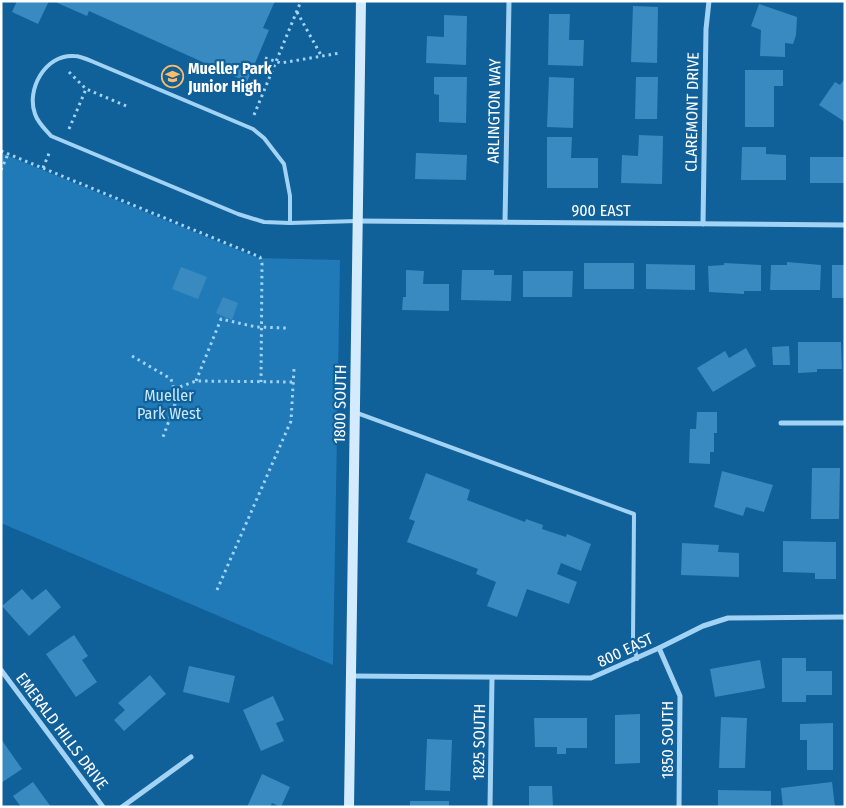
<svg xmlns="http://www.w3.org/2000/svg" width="846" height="808" font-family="'Fira Sans Condensed',sans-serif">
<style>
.green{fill:#1f7ab7}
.building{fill:#398ac1}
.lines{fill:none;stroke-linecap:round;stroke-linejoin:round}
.path{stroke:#a3d3f4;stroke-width:3;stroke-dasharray:2.5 4;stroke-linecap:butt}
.lane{stroke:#a3d3f4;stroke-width:4}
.street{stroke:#a3d3f4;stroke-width:5}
.secondary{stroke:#d3ebfd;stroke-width:10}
.labels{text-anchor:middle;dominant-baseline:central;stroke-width:4.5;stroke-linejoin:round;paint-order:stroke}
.poi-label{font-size:16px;font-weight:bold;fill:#fff;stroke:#10609a;text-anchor:start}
.street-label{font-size:16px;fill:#fff;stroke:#10609a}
.park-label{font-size:16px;fill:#cbeafe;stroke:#10609a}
</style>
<rect width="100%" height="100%" fill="#10609a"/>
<path class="green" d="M 1,153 L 258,258 L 340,260 L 333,665 L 1,523 Z"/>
<g class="building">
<path d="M 17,1 L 49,1 L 38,24 L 12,12 Z"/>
<path d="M 53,1 L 275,1 L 263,28 L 269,30 L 247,82 L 89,11 L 87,16 Z"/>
<path d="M 759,4 L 797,17 L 796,35 L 793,44 L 785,43 L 785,57 L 760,56 L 761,30 L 751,26 Z"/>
<path d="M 633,6 L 658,7 L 657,63 L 631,62 Z"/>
<path d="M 549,14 L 570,14 L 569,40 L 584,40 L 583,66 L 548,65 Z"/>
<path d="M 444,15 L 467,16 L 466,65 L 426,63 L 427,36 L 444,37 Z"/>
<path d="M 745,70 L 783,70 L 783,86 L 774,86 L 774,127 L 745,127 Z"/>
<path d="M 434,77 L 467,77 L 466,123 L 439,122 L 439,95 L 434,94 Z"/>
<path d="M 549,77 L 574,78 L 573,128 L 547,127 Z"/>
<path d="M 636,77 L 658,77 L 657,119 L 635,119 Z"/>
<path d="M 845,78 L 845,122 L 819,105 L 835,82 L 840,85 Z"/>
<path d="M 639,135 L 663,136 L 662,184 L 621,183 L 622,155 L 638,156 Z"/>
<path d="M 547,137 L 572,137 L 571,158 L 598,158 L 598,188 L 547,188 Z"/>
<path d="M 742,147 L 766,147 L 766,154 L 786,155 L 786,180 L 741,180 Z"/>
<path d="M 416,153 L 467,155 L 466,180 L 415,179 Z"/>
<rect x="810" y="157" width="35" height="26"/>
<path d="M 787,262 L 821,265 L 820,290 L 770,290 L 771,265 L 787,265 Z"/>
<rect x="584" y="263" width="50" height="26"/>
<path d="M 724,263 L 761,265 L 761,291 L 744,291 L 744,294 L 709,292 L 708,266 L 724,265 Z"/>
<path d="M 646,264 L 695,265 L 695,290 L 646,289 Z"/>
<rect x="832" y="265" width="13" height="33"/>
<path d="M 181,267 L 207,277 L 198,299 L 172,289 Z"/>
<path d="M 406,270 L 424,271 L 423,284 L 449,284 L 449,311 L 402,310 L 403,297 L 406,297 Z"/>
<path d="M 462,270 L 494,270 L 494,275 L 512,275 L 511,301 L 461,300 Z"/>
<path d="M 523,271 L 573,271 L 572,297 L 523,297 Z"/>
<path d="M 223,297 L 238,303 L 232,320 L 216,313 Z"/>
<path d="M 798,342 L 841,342 L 842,369 L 817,369 L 817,372 L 798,373 Z"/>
<path d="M 789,346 L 790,365 L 773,365 L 772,347 Z"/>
<path d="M 746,348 L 756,366 L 713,392 L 697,368 L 725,351 L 729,358 Z"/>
<path d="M 697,412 L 717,412 L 717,433 L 714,433 L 714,452 L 710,452 L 710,464 L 689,463 L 690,429 L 696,429 Z"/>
<path d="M 812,468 L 840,468 L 839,519 L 811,519 Z"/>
<path d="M 722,471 L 773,485 L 764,512 L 746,507 L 743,516 L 714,507 Z"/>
<path d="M 426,473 L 470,490 L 467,500 L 525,522 L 526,519 L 543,525 L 542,529 L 566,537 L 567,534 L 591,544 L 581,571 L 561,563 L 557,574 L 577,582 L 569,604 L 527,589 L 517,617 L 487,606 L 496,582 L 476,574 L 478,569 L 407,542 L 415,521 L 409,519 Z"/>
<path d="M 783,541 L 836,542 L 836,579 L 815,579 L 815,573 L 783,572 Z"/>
<path d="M 682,543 L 719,545 L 718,552 L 739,553 L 739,577 L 681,575 Z"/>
<path d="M 22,589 L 32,600 L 46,589 L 61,607 L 29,636 L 2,606 Z"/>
<path d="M 74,635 L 88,656 L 82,660 L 97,682 L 76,697 L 46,654 Z"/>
<path d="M 782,658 L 806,658 L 806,671 L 832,671 L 832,695 L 806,695 L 806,702 L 782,702 Z"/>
<path d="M 760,660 L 765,688 L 715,697 L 710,669 Z"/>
<path d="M 189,666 L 235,676 L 229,703 L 183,692 Z"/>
<path d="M 150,675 L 166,694 L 124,731 L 114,720 L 125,710 L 118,703 Z"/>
<path d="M 273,696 L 284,720 L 276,723 L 284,741 L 261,751 L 243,710 Z"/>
<path d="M 640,714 L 640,763 L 615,764 L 615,715 Z"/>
<path d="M 721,717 L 747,718 L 745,768 L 719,768 Z"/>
<path d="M 534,718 L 587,718 L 587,748 L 566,748 L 566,754 L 557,754 L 557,747 L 535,747 Z"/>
<path d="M 833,723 L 833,770 L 807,770 L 807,740 L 800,740 L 800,724 Z"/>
<path d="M 1,739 L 22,769 L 1,783 Z"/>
<path d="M 427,739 L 452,740 L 450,791 L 425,790 Z"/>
<path d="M 262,774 L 290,787 L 281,807 L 272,803 L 270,807 L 247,807 Z"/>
<path d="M 33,782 L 51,807 L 21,807 L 13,796 Z"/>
<path d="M 832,782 L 835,807 L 783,807 L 781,788 Z"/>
<path d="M 529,786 L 552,786 L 553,807 L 529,807 Z"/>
<path d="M 718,790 L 771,791 L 771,807 L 718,807 Z"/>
<rect x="410" y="801" width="39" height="6"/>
</g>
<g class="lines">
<g class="path">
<path d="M 297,12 L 322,57"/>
<path d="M 265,58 L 281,63 L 340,53"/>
<path d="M 69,72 L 86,89 L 129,107"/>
<path d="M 254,115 L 301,1"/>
<path d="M 69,129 L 86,89"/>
<path d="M 1,151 L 260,257 L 262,264 L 261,382"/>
<path d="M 43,168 L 50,151"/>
<path d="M 1,170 L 8,154"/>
<path d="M 132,356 L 171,379 L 177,399 L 163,437"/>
<path d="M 196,381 L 221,319 L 256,327 L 286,328"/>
<path d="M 174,389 L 196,381 L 294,382"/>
<path d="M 217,590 L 291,421 L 294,369"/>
</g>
<g class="lane">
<path d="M 290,223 L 264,222 L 238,214 L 51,136 C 45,129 38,123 35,114 C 26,90 45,54 74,56 C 81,56 89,60 96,63 L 253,129 L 264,138 L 284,164 L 290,196 L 290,223 L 357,221"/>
<path d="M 357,413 L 634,514 L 633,640 L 637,659"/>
</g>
<g class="street">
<path d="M 358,221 L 845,225"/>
<path d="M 505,222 L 509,1"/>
<path d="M 703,224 L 706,29 L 709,1"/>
<path d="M 781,423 L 845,423"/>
<path d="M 659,648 L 680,696 L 679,807"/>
<path d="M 1,670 L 103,807"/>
<path d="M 351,676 L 591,678 L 659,648 L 703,626 L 728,618 L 845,617"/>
<path d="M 122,807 L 191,757"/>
<path d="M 490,807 L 492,678"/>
</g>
<path class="secondary" d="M 349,807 L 361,1"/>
</g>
<defs>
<symbol id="school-ring" viewBox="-11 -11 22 22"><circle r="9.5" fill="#10609a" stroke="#ffbc66" stroke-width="1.5"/><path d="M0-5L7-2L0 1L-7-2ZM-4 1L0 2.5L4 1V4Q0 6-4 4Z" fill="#ffbc66"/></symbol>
</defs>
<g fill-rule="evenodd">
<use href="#school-ring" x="160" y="64" width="25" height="25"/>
</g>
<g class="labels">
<g class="poi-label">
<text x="188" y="68">Mueller Park<tspan x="188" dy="18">Junior High</tspan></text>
</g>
<g class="street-label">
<text transform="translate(494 111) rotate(-89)">ARLINGTON WAY</text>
<text transform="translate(692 112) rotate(-89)">CLAREMONT DRIVE</text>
<text x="601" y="210">900 EAST</text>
<text transform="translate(340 404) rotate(-89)">1800 SOUTH</text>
<text transform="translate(625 650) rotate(-25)">800 EAST</text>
<text transform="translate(62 731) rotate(53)">EMERALD HILLS DRIVE</text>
<text transform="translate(667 740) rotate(-90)">1850 SOUTH</text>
<text transform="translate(479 742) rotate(-89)">1825 SOUTH</text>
</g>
<g class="park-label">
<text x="169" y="395">Mueller<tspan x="169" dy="18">Park West</tspan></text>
</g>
</g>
<rect width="846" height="808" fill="none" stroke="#ffffff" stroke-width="5"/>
</svg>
